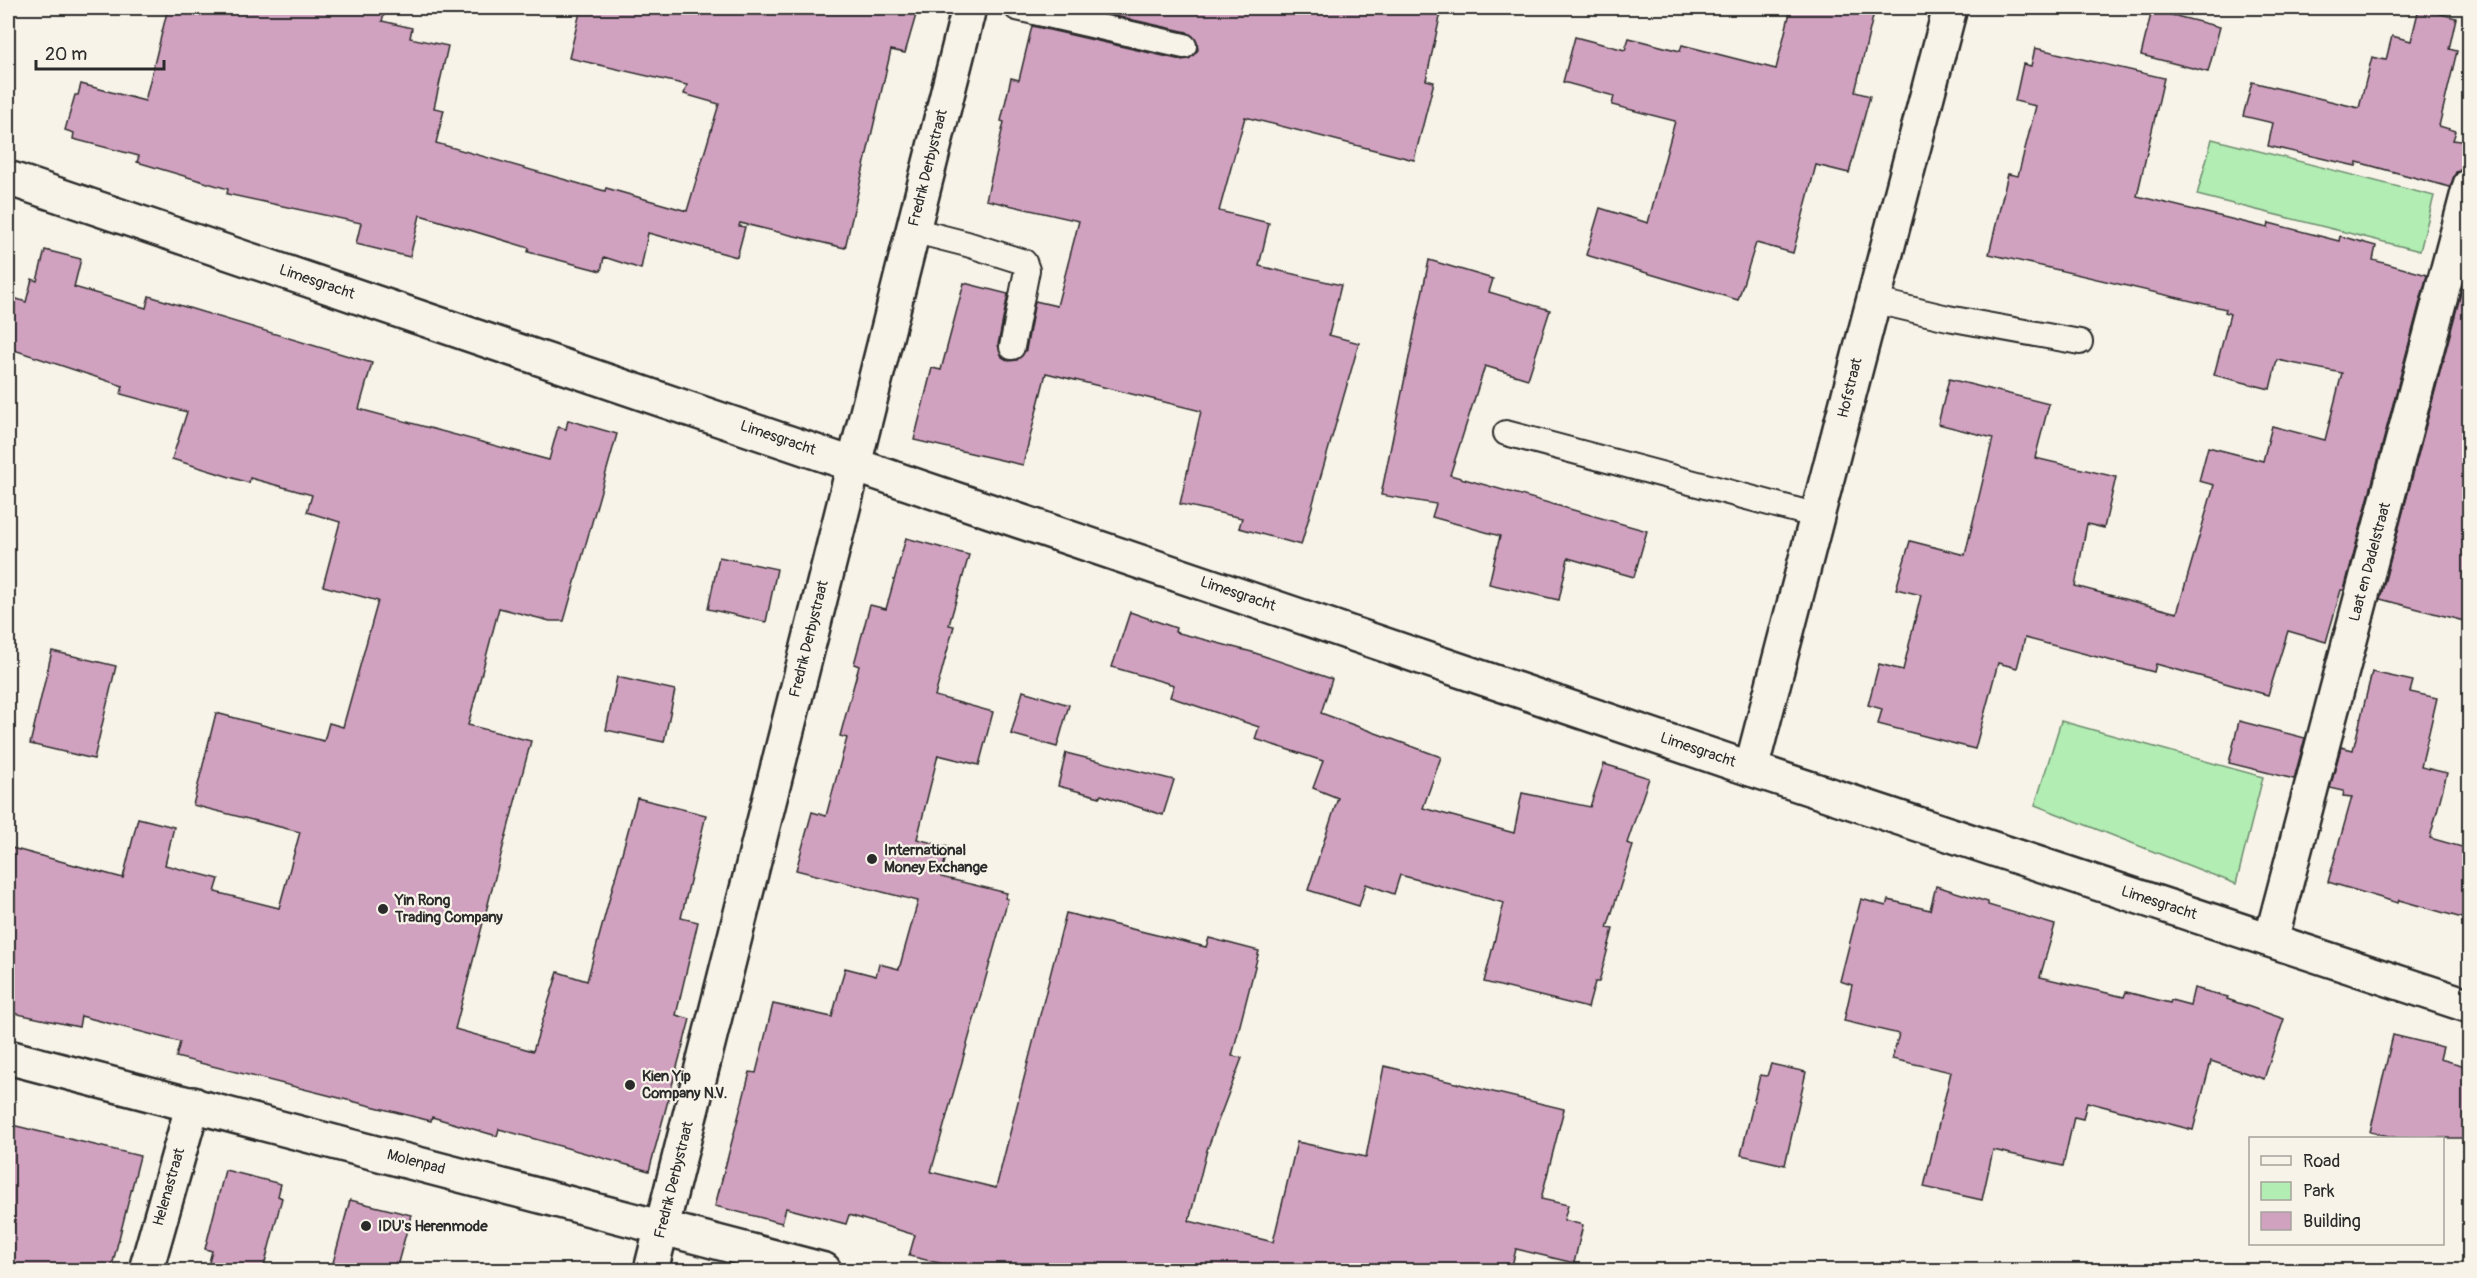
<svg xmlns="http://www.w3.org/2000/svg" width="2477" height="1278" font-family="Pangolin,sans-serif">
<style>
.green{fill:#b2edb3;stroke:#6e8c6f;stroke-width:1.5}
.building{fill:#d1a1c0;stroke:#2b2b2b;stroke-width:1.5}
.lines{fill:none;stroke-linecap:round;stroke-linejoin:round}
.lane-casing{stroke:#2b2b2b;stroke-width:28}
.street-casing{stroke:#2b2b2b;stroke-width:38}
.secondary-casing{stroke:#2b2b2b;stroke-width:38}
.lane{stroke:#f7f3e8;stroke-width:24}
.street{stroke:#f7f3e8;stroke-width:33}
.secondary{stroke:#f7f3e8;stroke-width:33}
.poi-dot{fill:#2b2b2b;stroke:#f7f3e8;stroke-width:2}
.labels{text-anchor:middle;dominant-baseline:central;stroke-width:4.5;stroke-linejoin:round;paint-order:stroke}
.street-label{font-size:15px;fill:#2b2b2b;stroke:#f7f3e8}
.poi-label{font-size:15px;font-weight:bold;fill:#2b2b2b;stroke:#f7f3e8;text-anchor:start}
</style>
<rect width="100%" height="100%" fill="#f7f3e8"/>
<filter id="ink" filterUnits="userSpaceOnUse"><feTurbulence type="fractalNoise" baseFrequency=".0167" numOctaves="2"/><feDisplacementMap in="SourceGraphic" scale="12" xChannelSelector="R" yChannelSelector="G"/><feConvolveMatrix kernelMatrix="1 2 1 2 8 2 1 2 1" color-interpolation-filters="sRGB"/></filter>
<g filter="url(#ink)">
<g class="green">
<path d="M 2212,139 L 2434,196 L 2420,251 L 2197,195 Z"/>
<path d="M 2061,721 L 2263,777 L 2236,884 L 2035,805 Z"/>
</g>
<g class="building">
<path d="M 168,8 L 386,8 L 382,21 L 412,28 L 410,38 L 448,46 L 434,108 L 444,110 L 436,143 L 605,191 L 606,188 L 687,211 L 719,104 L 684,94 L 687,85 L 569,58 L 581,8 L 918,8 L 905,53 L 891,50 L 845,248 L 740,223 L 739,226 L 745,227 L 737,257 L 648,233 L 641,269 L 604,257 L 601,271 L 528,252 L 529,248 L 420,215 L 410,257 L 356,244 L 361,223 L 227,194 L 228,189 L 137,162 L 139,156 L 73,139 L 74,133 L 65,130 L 75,95 L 78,95 L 81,84 L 145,101 Z"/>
<path d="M 1079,8 L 1442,8 L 1426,80 L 1434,82 L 1414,160 L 1245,117 L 1219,211 L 1269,223 L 1259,266 L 1341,285 L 1329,335 L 1359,343 L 1301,545 L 1239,528 L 1242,518 L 1180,504 L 1201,411 L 1046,373 L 1023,465 L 914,440 L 932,368 L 941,370 L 964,283 L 1008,294 L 998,345 L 1002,357 L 1009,361 L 1017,360 L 1026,350 L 1035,301 L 1057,306 L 1079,221 L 986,200 L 1004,122 L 1001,121 L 1011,78 L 1019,80 L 1032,26 L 1181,60 L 1189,59 L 1198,50 L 1197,41 L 1187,32 Z"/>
<path d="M 1791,8 L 1875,8 L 1855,92 L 1870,96 L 1849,173 L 1816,165 L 1793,253 L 1756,243 L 1738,300 L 1586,255 L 1600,208 L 1648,223 L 1675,121 L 1612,105 L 1614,96 L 1563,82 L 1575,37 L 1625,50 L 1629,38 L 1680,51 L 1682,45 L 1776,69 Z"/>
<path d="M 2419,8 L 2456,18 L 2449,49 L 2457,51 L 2439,126 L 2456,131 L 2453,140 L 2469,142 L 2469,167 L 2456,172 L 2450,187 L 2357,162 L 2356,166 L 2268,146 L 2273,123 L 2243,116 L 2252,82 L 2359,108 L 2372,57 L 2386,60 L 2392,36 L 2411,41 Z"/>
<path d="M 2152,10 L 2220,27 L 2208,72 L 2141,55 Z"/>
<path d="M 2035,48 L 2164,78 L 2137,196 L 2268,228 L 2269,223 L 2339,241 L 2340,236 L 2376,246 L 2373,260 L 2427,275 L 2344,590 L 2341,590 L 2326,642 L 2288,631 L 2268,695 L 2156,664 L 2154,672 L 2025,638 L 2017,668 L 1998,663 L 1975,749 L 1878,724 L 1882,709 L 1868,705 L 1879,664 L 1903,670 L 1921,595 L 1896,589 L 1910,541 L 1965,555 L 1993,438 L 1938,424 L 1949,379 L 2049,404 L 2035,458 L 2116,477 L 2104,528 L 2087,524 L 2075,586 L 2177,613 L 2214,485 L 2199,481 L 2208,447 L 2263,461 L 2272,426 L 2325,440 L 2342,373 L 2277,360 L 2270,389 L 2214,375 L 2230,314 L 2225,312 L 2226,309 L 1989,254 L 2008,174 L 2018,176 L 2036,106 L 2015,101 L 2023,64 L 2031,66 Z"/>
<path d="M 45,250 L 81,259 L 74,287 L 146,308 L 149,296 L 372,363 L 359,409 L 549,460 L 558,427 L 566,429 L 568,420 L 617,434 L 564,621 L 550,621 L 499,608 L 468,725 L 531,741 L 455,1029 L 533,1051 L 558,972 L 587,981 L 637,798 L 706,815 L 681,918 L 698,922 L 676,1015 L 690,1019 L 649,1171 L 499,1129 L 497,1136 L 432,1117 L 431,1121 L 176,1057 L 180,1042 L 81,1016 L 79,1027 L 8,1012 L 8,847 L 123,878 L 138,818 L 174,827 L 165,865 L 219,879 L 215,892 L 279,908 L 300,832 L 193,805 L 216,713 L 324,741 L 329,723 L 343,727 L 378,601 L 323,586 L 340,522 L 307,512 L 312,495 L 250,478 L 249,483 L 172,459 L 187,412 L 121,394 L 123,386 L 8,348 L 8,296 L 26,302 L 32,279 L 37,281 Z"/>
<path d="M 1429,260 L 1493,279 L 1489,292 L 1550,310 L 1528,379 L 1485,366 L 1450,475 L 1647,531 L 1634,577 L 1568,558 L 1559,600 L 1489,584 L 1500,536 L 1432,517 L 1436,504 L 1381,495 Z"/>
<path d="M 2463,285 L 2469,287 L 2469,601 L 2464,621 L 2380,599 Z"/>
<path d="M 906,538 L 969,555 L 949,625 L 954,626 L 935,696 L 993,712 L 979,765 L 938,755 L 917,839 L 948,847 L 941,877 L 1007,893 L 1005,898 L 1008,899 L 931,1172 L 996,1188 L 1066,913 L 1206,947 L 1209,938 L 1259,951 L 1232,1056 L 1242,1058 L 1207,1150 L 1189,1221 L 1273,1242 L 1297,1142 L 1366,1157 L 1384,1066 L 1564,1109 L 1541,1199 L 1568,1205 L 1564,1220 L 1583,1225 L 1574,1263 L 1516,1249 L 1511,1270 L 969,1270 L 909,1256 L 915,1235 L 849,1215 L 846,1224 L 786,1208 L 782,1223 L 715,1206 L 750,1072 L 756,1073 L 773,1004 L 832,1017 L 845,968 L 876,976 L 879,964 L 899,969 L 918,901 L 796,870 L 812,812 L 826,816 L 847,738 L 840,736 L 859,666 L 854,664 L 870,605 L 886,609 Z"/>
<path d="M 719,557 L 777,569 L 766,622 L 708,609 Z"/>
<path d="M 1130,612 L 1176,628 L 1175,632 L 1252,652 L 1332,679 L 1321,713 L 1441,757 L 1423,808 L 1514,833 L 1522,793 L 1590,807 L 1604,764 L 1649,778 L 1627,843 L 1633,846 L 1607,928 L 1613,929 L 1599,982 L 1595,982 L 1588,1008 L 1484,982 L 1504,903 L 1400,875 L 1394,894 L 1366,884 L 1359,906 L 1308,890 L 1338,798 L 1313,788 L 1323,761 L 1255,739 L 1259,727 L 1170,697 L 1174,685 L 1112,667 Z"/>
<path d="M 52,651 L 116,666 L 94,759 L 30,744 Z"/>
<path d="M 2372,672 L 2413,681 L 2410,692 L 2437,698 L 2421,767 L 2447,773 L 2430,838 L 2469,849 L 2469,920 L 2399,900 L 2398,903 L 2328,882 L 2352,797 L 2343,796 L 2344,791 L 2330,788 L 2341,747 L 2353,750 Z"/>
<path d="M 617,677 L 675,690 L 664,742 L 606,730 Z"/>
<path d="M 1023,691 L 1069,705 L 1057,747 L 1011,734 Z"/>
<path d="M 2239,721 L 2305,738 L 2294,779 L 2229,763 Z"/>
<path d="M 1066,753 L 1174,780 L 1163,815 L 1101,795 L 1100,797 L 1058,786 Z"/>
<path d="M 1936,886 L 1988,902 L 1988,905 L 2055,925 L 2040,977 L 2124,997 L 2126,992 L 2170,1003 L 2171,1000 L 2190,1005 L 2194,988 L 2228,997 L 2227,999 L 2284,1019 L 2264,1079 L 2211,1061 L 2193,1130 L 2087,1102 L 2083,1119 L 2074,1117 L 2063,1166 L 1993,1150 L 1982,1200 L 1924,1187 L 1951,1072 L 1892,1059 L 1899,1034 L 1844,1021 L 1852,985 L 1840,981 L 1861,899 L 1886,906 L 1888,900 L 1930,910 Z"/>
<path d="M 2393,1035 L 2443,1047 L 2440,1059 L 2469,1067 L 2469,1138 L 2398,1138 L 2370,1132 Z"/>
<path d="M 1771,1064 L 1806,1072 L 1785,1165 L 1741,1155 L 1760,1075 L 1767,1076 Z"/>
<path d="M 8,1124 L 140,1156 L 111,1270 L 8,1270 Z"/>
<path d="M 225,1170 L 281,1184 L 278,1196 L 282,1198 L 263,1270 L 207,1270 L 212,1251 L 205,1249 Z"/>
<path d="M 350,1200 L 411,1215 L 396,1270 L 331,1270 Z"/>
</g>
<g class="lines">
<defs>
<g id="lane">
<path d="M 1017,8 L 1184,46"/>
<path d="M 912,230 L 967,244 L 1024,262 L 1027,270 L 1012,347"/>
<path d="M 1872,300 L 1948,318 L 2080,342"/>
<path d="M 1506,433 L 1818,516"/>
</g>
<g id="street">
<path d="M 8,178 L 1751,769 L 2470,1006"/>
<path d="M 1751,769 L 1950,8"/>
<path d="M 2271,940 L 2470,185"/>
<path d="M 146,1270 L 193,1104"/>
</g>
<g id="secondary">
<path d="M 8,1057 L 824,1270"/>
<path d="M 651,1270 L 969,8"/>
</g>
</defs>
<use href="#lane" class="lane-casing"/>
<use href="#street" class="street-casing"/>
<use href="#secondary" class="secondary-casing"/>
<use href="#lane" class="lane"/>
<use href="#street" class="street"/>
<use href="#secondary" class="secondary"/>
</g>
</g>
<g class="poi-dot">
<circle cx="872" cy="859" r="6"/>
<circle cx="383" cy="909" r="6"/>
<circle cx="630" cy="1085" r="6"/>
<circle cx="366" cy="1226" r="6"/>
</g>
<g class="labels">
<g class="street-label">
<text transform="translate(928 168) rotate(-76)">Fredrik Derbystraat</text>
<text transform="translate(317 282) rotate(19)">Limesgracht</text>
<text transform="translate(1850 388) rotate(-76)">Hofstraat</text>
<text transform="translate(778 438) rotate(19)">Limesgracht</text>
<text transform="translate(2370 562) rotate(-75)">Laat en Dadelstraat</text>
<text transform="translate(1238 594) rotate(19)">Limesgracht</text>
<text transform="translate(809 639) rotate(-76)">Fredrik Derbystraat</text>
<text transform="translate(1698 750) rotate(19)">Limesgracht</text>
<text transform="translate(2159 903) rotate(18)">Limesgracht</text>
<text transform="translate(416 1162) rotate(15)">Molenpad</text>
<text transform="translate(674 1180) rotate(-76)">Fredrik Derbystraat</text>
<text transform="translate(169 1187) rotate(-74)">Helenastraat</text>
</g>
<g class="poi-label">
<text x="884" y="850">International<tspan x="884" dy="17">Money Exchange</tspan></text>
<text x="395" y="900">Yin Rong<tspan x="395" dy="17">Trading Company</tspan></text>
<text x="642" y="1076">Kien Yip<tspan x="642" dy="17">Company N.V.</tspan></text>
<text x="378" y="1226">IDU's Herenmode</text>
</g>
</g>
<rect width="2477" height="1278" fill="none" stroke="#f7f3e8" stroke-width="30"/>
<rect x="15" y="15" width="2447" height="1248" fill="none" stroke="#2b2b2b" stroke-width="2" filter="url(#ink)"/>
<rect x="2249" y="1137" width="195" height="108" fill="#f7f3e8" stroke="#a5a39c" stroke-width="1.5"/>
<rect x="2261" y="1156" width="30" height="9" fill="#f7f3e8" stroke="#a5a39c" stroke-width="1.5"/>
<text x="2303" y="1167" font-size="18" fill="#2b2b2b">Road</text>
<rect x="2261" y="1182" width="30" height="18" fill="#b2edb3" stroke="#a5a39c" stroke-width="1.5"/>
<text x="2303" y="1197" font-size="18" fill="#2b2b2b">Park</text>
<rect x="2261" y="1212" width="30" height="18" fill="#d1a1c0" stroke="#a5a39c" stroke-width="1.5"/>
<text x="2303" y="1227" font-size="18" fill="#2b2b2b">Building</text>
<path d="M36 60v9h128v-9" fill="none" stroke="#2b2b2b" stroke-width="3"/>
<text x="45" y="60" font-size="18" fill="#2b2b2b" stroke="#f7f3e8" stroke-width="4.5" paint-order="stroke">20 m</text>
</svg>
